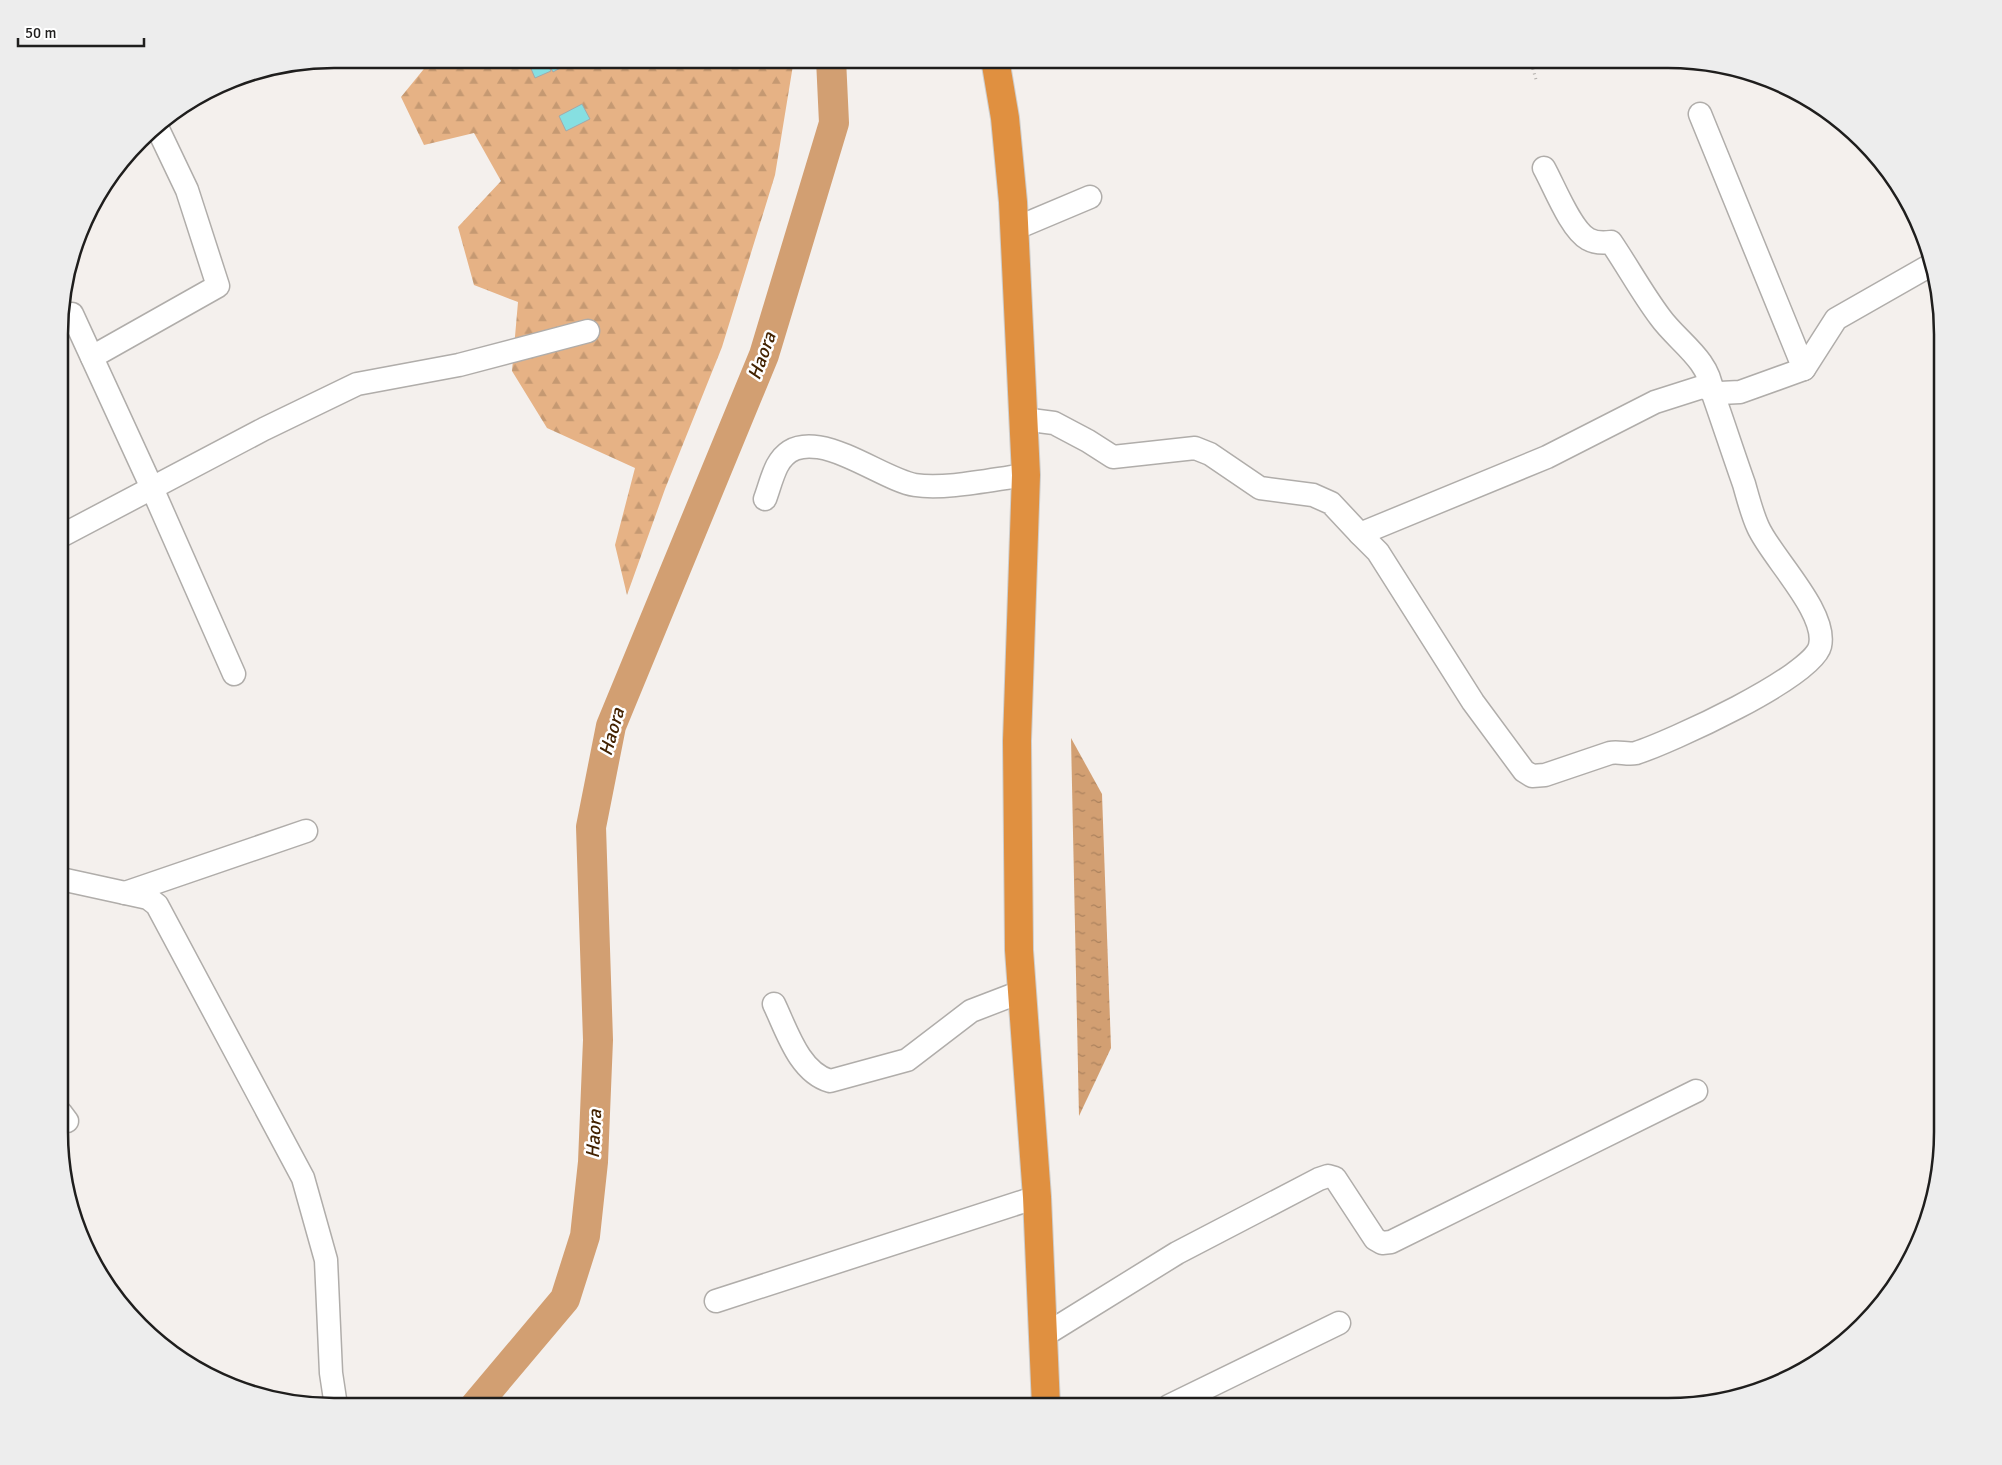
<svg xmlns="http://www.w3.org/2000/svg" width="2002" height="1465" font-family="Signika,sans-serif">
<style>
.forest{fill:url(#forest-firs)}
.water{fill:url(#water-ripples)}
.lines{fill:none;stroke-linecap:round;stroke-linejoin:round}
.river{stroke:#d29f72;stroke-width:30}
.building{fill:#86dfe1;stroke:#a4a9a9}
.minor-casing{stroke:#b0adaa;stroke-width:25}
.highway-casing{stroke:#cececd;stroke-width:30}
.path{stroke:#b1aeab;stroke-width:3;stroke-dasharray:1 4;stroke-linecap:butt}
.minor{stroke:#fff;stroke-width:22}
.highway{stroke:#e09040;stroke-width:28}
.labels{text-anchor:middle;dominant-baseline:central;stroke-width:5;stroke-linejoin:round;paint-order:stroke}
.water-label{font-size:19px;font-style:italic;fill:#432200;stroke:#fff}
.rim{fill:none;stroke:#1f1e1d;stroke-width:2.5}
</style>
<defs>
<pattern id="forest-firs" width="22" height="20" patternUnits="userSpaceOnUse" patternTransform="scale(1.25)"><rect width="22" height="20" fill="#e6b285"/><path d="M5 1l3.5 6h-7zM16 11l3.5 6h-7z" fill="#c59972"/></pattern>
<pattern id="water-ripples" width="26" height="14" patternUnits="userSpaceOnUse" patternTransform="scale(1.25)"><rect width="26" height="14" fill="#d29f72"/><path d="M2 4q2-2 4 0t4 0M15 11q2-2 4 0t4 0" fill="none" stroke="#aa815d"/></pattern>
</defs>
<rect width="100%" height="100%" fill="#f4f0ed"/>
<path class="forest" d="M 432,59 L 794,59 L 775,175 L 722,347 L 665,489 L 627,595 L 615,545 L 635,468 L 547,428 L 512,371 L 518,302 L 474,285 L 458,227 L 501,181 L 474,133 L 424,145 L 401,97 Z"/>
<path class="water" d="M 1071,738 L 1102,794 L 1111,1048 L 1079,1116 Z"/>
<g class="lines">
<path class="river" d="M 475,1406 L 565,1299 L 585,1236 L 593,1162 L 598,1040 L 591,827 L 611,726 L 764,355 L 834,123 L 831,59"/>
</g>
<g class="building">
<path d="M 505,59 L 519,59 L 508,65 Z"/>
<path d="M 540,59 L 545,59 L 551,71 L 535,78 L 529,64 Z"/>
<path d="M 546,59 L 574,59 L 575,60 L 553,72 Z"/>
<path d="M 609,59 L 627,59 L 612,66 Z"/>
<path d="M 582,104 L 590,119 L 566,131 L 559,116 Z"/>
</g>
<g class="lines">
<defs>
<g id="minor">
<path d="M 1700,114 L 1804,369"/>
<path d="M 1014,229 L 1090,197"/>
<path d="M 72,314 L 152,488 L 234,674"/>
<path d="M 92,357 L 218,286 L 187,190 L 156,125"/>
<path d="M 1023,419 L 1054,423 L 1088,441 L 1113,457 L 1195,448 L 1210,454 L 1260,488 L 1313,495 L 1331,503 L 1360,534 L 1547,457 L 1655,402 L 1702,387 L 1720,393 L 1740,392 L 1804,369 L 1836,319 L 1929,266"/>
<path d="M 765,499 C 769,488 772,476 777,466 C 804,415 878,479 915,485 C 945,490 994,479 1026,475"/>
<path d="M 1360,534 L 1378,552 L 1473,702 L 1524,771 L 1532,776 L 1545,775 L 1610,753 C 1619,751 1627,755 1636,753 C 1668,743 1813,677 1820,646 C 1828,612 1771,557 1758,527 C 1752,514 1748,498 1744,484 C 1733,453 1723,422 1712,391 C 1709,359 1677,341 1660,317 C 1642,293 1628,267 1611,242 C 1604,243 1595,243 1588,239 C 1571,230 1554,186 1544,168"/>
<path d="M 61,536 L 264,429 L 357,384 L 459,365 L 588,331"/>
<path d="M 61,879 L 148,898 L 157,905 L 303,1178 L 326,1260 L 331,1373 L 336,1406"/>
<path d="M 125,893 L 306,831"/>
<path d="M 774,1004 C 787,1031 799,1072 830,1081 L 907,1060 L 971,1011 L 1023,991"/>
<path d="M 61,1113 L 67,1121"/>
<path d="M 716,1301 L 1037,1197"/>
<path d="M 1043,1336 L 1177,1253 L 1319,1179 L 1328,1176 L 1335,1178 L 1375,1239 L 1382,1243 L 1391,1242 L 1696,1091"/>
<path d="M 1169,1406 L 1339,1323"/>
</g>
<path id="highway" d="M 995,59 L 1005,118 L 1013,202 L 1026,475 L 1017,741 L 1019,950 L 1037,1197 L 1046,1406"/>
</defs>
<use href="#minor" class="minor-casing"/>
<use href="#highway" class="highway-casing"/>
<path class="path" d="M 1530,59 L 1537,83"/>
<use href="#minor" class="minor"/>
<use href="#highway" class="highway"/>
</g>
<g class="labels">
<g class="water-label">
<text transform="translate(762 356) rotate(-70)">Haora</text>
<text transform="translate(612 732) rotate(-74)">Haora</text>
<text transform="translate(594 1134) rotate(-87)">Haora</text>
</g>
</g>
<path d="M0 0H2002V1465H0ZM334 68H1668A266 266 0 0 1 1934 334V1132A266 266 0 0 1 1668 1398H334A266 266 0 0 1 68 1132V334A266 266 0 0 1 334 68Z" fill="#ededed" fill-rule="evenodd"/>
<path class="rim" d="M334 68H1668A266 266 0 0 1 1934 334V1132A266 266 0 0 1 1668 1398H334A266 266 0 0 1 68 1132V334A266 266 0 0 1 334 68Z"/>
<path d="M18 38v8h126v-8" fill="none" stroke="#1f1e1d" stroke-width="2.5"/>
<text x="25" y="38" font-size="15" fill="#1f1e1d" stroke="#ffffff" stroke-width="4" paint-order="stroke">50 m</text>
</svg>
